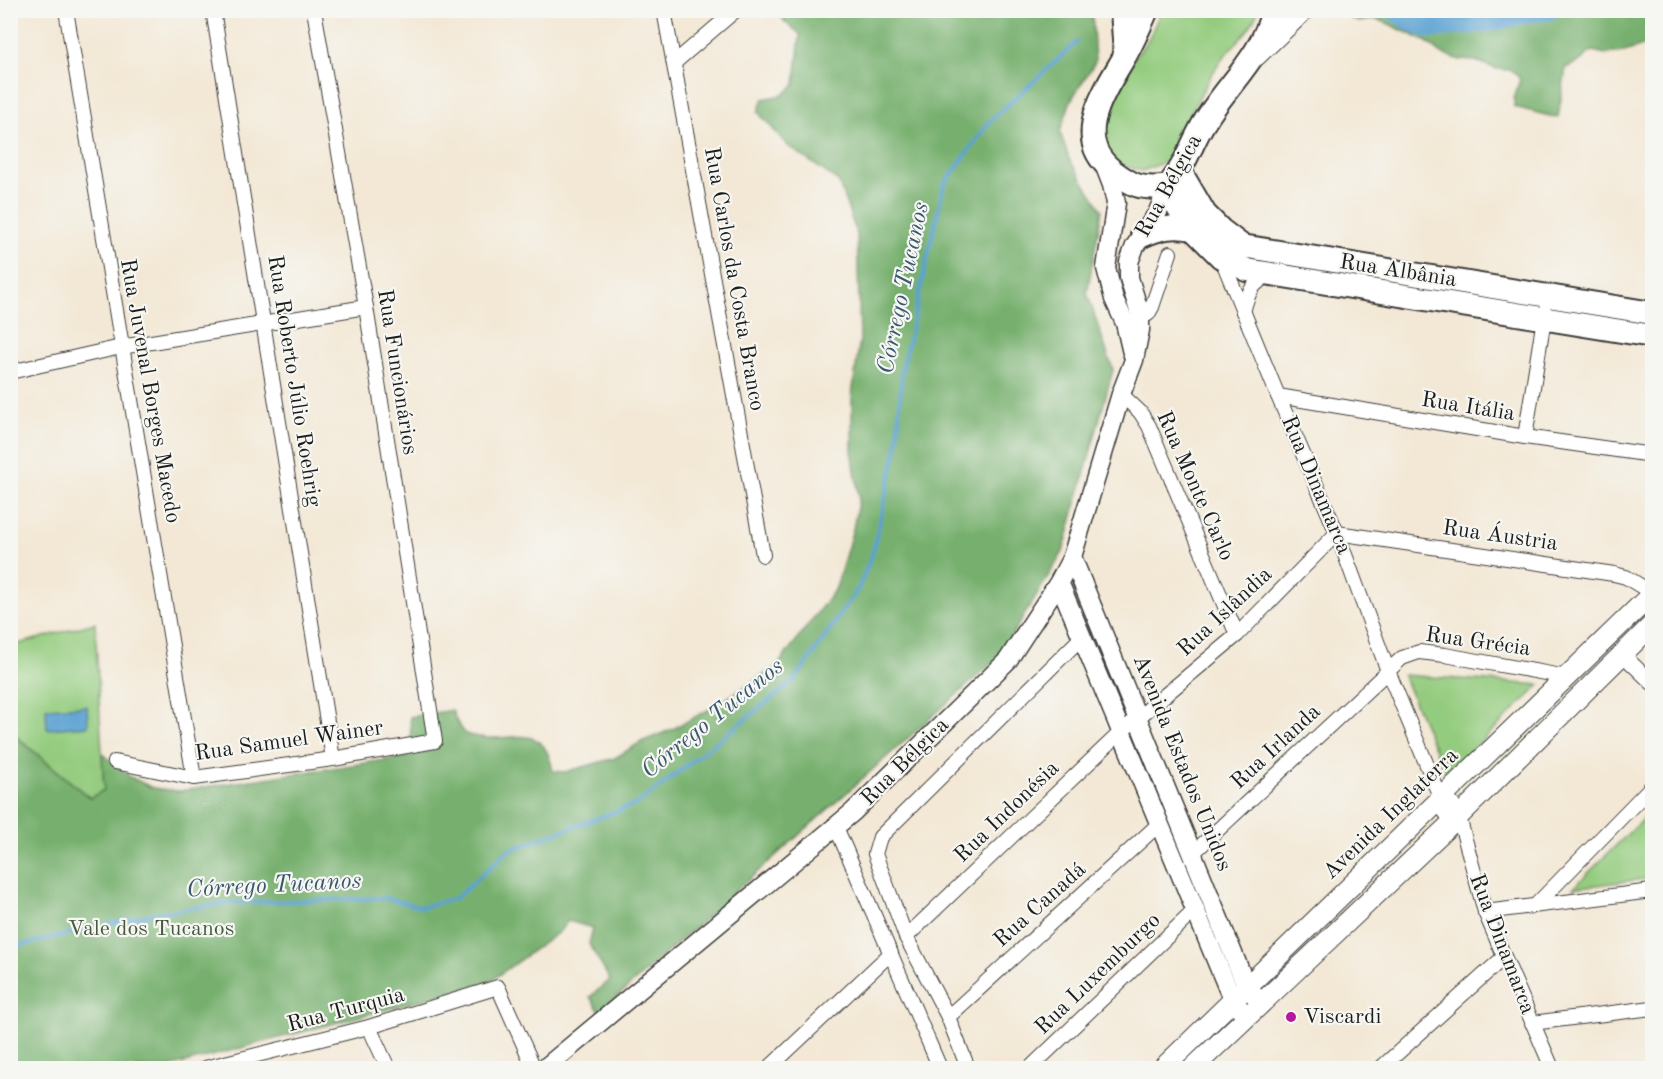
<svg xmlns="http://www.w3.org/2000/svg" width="1663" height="1079" font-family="'Old Standard TT',serif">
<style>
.green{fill:#94cc7f;stroke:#58744e;stroke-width:1.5}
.forest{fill:#77b06e;stroke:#4a6645;stroke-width:1.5}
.water{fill:#5ca2d2;stroke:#3c5f77;stroke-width:1.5}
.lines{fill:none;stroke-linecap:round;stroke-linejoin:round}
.stream{stroke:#5ca2d2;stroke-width:4}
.river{stroke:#5ca2d2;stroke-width:21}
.minor-casing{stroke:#3c3b38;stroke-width:16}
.tertiary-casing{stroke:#3c3b38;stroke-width:21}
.secondary-casing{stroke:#3c3b38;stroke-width:22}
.primary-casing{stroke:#3c3b38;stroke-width:26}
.minor{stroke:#fff;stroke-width:14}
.tertiary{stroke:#fff;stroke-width:18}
.secondary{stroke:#fff;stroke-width:20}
.primary{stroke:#fff;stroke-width:22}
.poi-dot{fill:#b5179e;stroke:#f6f6f2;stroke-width:2}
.labels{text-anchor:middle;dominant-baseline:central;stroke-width:4.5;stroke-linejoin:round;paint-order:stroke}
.street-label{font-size:22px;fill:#1c1c1c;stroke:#f6f6f2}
.park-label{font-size:22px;fill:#465a3f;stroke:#f6f6f2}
.poi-label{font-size:22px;fill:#1c1c1c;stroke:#f6f6f2;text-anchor:start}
.water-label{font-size:24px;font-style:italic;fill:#39586e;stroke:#f6f6f2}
</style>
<rect width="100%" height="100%" fill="#f6f6f2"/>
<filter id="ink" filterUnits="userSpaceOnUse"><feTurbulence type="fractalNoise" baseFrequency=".0167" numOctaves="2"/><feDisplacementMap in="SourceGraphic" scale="12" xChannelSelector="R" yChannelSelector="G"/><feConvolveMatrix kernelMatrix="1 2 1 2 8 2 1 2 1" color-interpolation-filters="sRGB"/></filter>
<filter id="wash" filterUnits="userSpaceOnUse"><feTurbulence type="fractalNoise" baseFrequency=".008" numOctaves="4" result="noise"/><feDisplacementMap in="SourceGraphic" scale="24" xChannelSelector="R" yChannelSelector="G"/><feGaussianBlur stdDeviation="1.35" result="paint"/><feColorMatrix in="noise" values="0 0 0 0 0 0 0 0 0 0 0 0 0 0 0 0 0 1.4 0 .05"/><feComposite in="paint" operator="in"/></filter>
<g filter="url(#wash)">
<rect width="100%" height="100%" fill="#f3e8d5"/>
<g class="green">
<path d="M 1161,11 L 1258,11 C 1249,36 1234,41 1220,62 C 1199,93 1184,125 1170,160 L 1142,171 L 1112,162 L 1096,133 L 1121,77 L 1149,38 Z"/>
<path d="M 95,623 L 104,790 L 90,798 L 11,732 L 11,646 Z"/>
<path d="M 1403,675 L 1540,685 L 1446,776 Z"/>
<path d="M 1652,810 L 1652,878 L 1573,888 Z"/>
</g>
<g class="forest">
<path d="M 778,11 L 1092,11 L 1095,62 L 1071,100 L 1060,132 L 1069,159 L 1102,210 L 1087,293 L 1113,370 L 1063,552 L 998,658 L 600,1012 L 590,997 L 610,980 L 589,944 L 593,928 L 568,921 L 559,932 L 489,982 L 166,1068 L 11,1068 L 10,732 L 90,798 L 104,790 L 102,753 L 130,777 L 153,788 L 179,791 L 412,756 L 410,717 L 452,710 C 455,719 459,728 466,734 C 470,736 476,736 480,737 C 514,743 543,719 553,771 L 565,772 L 615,758 L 641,742 L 673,729 L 717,705 L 777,666 L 836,588 L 853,529 L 859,497 L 852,451 L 852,395 L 860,339 L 857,234 L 838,181 L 788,146 L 758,112 L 763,99 L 783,95 L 795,84 L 800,34 L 785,22 Z"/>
<path d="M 1343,11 L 1652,11 L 1652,43 L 1624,52 L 1606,54 L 1592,51 L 1580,61 L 1566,68 L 1558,118 L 1514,107 L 1514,98 L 1520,79 L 1517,74 L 1510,70 L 1497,69 L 1475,61 L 1460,60 L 1442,54 L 1425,41 L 1389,24 L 1376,19 L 1359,22 L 1352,19 Z"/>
</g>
<path class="water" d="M 87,706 L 88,726 L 47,729 L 46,708 Z"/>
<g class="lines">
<path class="stream" d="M 10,948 L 155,913 L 231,903 L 385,898 L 422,907 L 456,898 L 509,850 L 639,803 L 794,681 L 858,589 L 872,555 L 897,448 L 902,370 L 944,185 L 990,121 L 1077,42"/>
<path class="river" d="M 1395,10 L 1416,24 L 1430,28 L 1491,21 L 1528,12 L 1549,10"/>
</g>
</g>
<g filter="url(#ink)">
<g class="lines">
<defs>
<g id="minor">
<path d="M 66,10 L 194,778"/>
<path d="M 213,10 L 333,759"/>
<path d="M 664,10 L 763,555"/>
<path d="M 674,63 L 736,10"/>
<path d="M 1221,257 L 1278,396 L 1337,533 L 1388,671 L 1441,799 L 1441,807 L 1448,816 L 1458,817"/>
<path d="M 1243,312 C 1248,292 1252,284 1270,274"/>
<path d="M 1140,318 L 1148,314 L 1152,307 L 1170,253"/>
<path d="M 10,372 L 121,347 L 366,307"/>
<path d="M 1121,394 L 1140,412 L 1149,426 L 1237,635"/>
<path d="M 1278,396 L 1525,437 L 1652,455"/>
<path d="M 1525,437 L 1545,312"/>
<path d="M 1623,655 L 1652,683"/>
<path d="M 115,762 L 194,778 L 333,759 L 435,741 L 366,307 L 314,10"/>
<path d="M 1441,799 L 1449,800 L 1457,810 L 1485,912 L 1552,1068"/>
<path d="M 836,827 L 940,1068"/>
<path d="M 1192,854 L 1402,658 L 1419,652 L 1445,655 L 1567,677"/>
<path d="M 1535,906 L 1652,786"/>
<path d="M 1485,912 L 1652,891"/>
<path d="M 906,937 L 1121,732 L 1237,635 L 1337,533 L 1614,574 L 1626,577 L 1652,593"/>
<path d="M 948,1017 L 1159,824"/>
<path d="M 1532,1023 L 1652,1008"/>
<path d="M 369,1027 L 388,1068"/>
<path d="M 205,1068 L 369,1027 L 498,987 L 534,1068"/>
<path d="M 769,1068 L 891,953"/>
<path d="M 968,1068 L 948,1017 L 906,937 L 875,854 L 880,837 L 1082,637"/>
<path d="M 1030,1068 L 1195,910"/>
<path d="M 1381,1068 L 1504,957"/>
</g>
<g id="tertiary">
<path d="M 1104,164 L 1112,185 L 1116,203 L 1106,268 L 1114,299 L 1125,323 L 1132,353"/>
<path d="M 1072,557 L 1247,988 L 1256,997"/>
<path d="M 1059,582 L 1233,1001 L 1247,1016"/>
<path d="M 545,1068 L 853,812 L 1008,660 L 1059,582 L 1072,557 L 1121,394 L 1134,360 L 1140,330 L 1140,314 L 1129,278 L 1129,262 L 1135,246 L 1157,214 L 1162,202 L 1163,187"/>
</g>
<g id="secondary">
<path d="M 1256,56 L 1304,10"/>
<path d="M 1163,1068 L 1652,594"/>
<path d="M 1193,1068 L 1458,817 L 1652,625"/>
</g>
<g id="primary">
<path d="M 1122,10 L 1125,54"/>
<path d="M 1147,10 C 1140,26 1133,42 1125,56 C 1105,91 1070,138 1113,171 C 1132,185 1139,189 1163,187"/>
<path d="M 1180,171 L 1205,214 L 1221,230 L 1242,246 L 1652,313"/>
<path d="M 1172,181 C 1185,165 1191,146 1201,128 C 1224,86 1262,59 1273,10"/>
<path d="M 1163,187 L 1193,229 L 1221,257 L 1247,270 L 1652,336"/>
<path d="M 1142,236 C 1160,228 1173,225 1193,229"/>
</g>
</defs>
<use href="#minor" class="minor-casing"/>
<use href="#tertiary" class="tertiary-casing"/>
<use href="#secondary" class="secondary-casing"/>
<use href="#primary" class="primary-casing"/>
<use href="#minor" class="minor"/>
<use href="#tertiary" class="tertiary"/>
<use href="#secondary" class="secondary"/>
<use href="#primary" class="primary"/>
</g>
</g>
<circle class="poi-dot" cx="1291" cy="1017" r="6"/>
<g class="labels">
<g class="street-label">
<text transform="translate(1169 186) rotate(-61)">Rua Bélgica</text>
<text transform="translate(1398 271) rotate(9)">Rua Albânia</text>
<text transform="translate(734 279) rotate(80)">Rua Carlos da Costa Branco</text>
<text transform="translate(397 372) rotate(81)">Rua Funcionários</text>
<text transform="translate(294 381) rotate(81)">Rua Roberto Júlio Roehrig</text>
<text transform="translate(150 391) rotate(80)">Rua Juvenal Borges Macedo</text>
<text transform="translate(1468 407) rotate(9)">Rua Itália</text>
<text transform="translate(1316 485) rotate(67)">Rua Dinamarca</text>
<text transform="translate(1195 486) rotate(66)">Rua Monte Carlo</text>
<text transform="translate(1500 536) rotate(8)">Rua Áustria</text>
<text transform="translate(1225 612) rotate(-43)">Rua Islândia</text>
<text transform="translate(1478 642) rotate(8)">Rua Grécia</text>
<text transform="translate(289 741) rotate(-8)">Rua Samuel Wainer</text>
<text transform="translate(1276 747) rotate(-43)">Rua Irlanda</text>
<text transform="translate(905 762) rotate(-45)">Rua Bélgica</text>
<text transform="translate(1182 763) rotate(68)">Avenida Estados Unidos</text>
<text transform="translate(1007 812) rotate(-44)">Rua Indonésia</text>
<text transform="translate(1391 814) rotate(-44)">Avenida Inglaterra</text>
<text transform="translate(1040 905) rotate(-42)">Rua Canadá</text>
<text transform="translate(1502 944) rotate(69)">Rua Dinamarca</text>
<text transform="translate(1098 974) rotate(-44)">Rua Luxemburgo</text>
<text transform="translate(346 1010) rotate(-15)">Rua Turquia</text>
</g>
<g class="park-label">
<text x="151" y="929">Vale dos Tucanos</text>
</g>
<g class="poi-label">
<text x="1303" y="1017">Viscardi</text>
</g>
<g class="water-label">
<text transform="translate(904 288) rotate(-78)">Córrego Tucanos</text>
<text transform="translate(713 719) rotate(-39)">Córrego Tucanos</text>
<text transform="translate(274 886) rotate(-3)">Córrego Tucanos</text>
</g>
</g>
<rect width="1663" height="1079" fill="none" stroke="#f6f6f2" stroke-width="36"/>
</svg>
